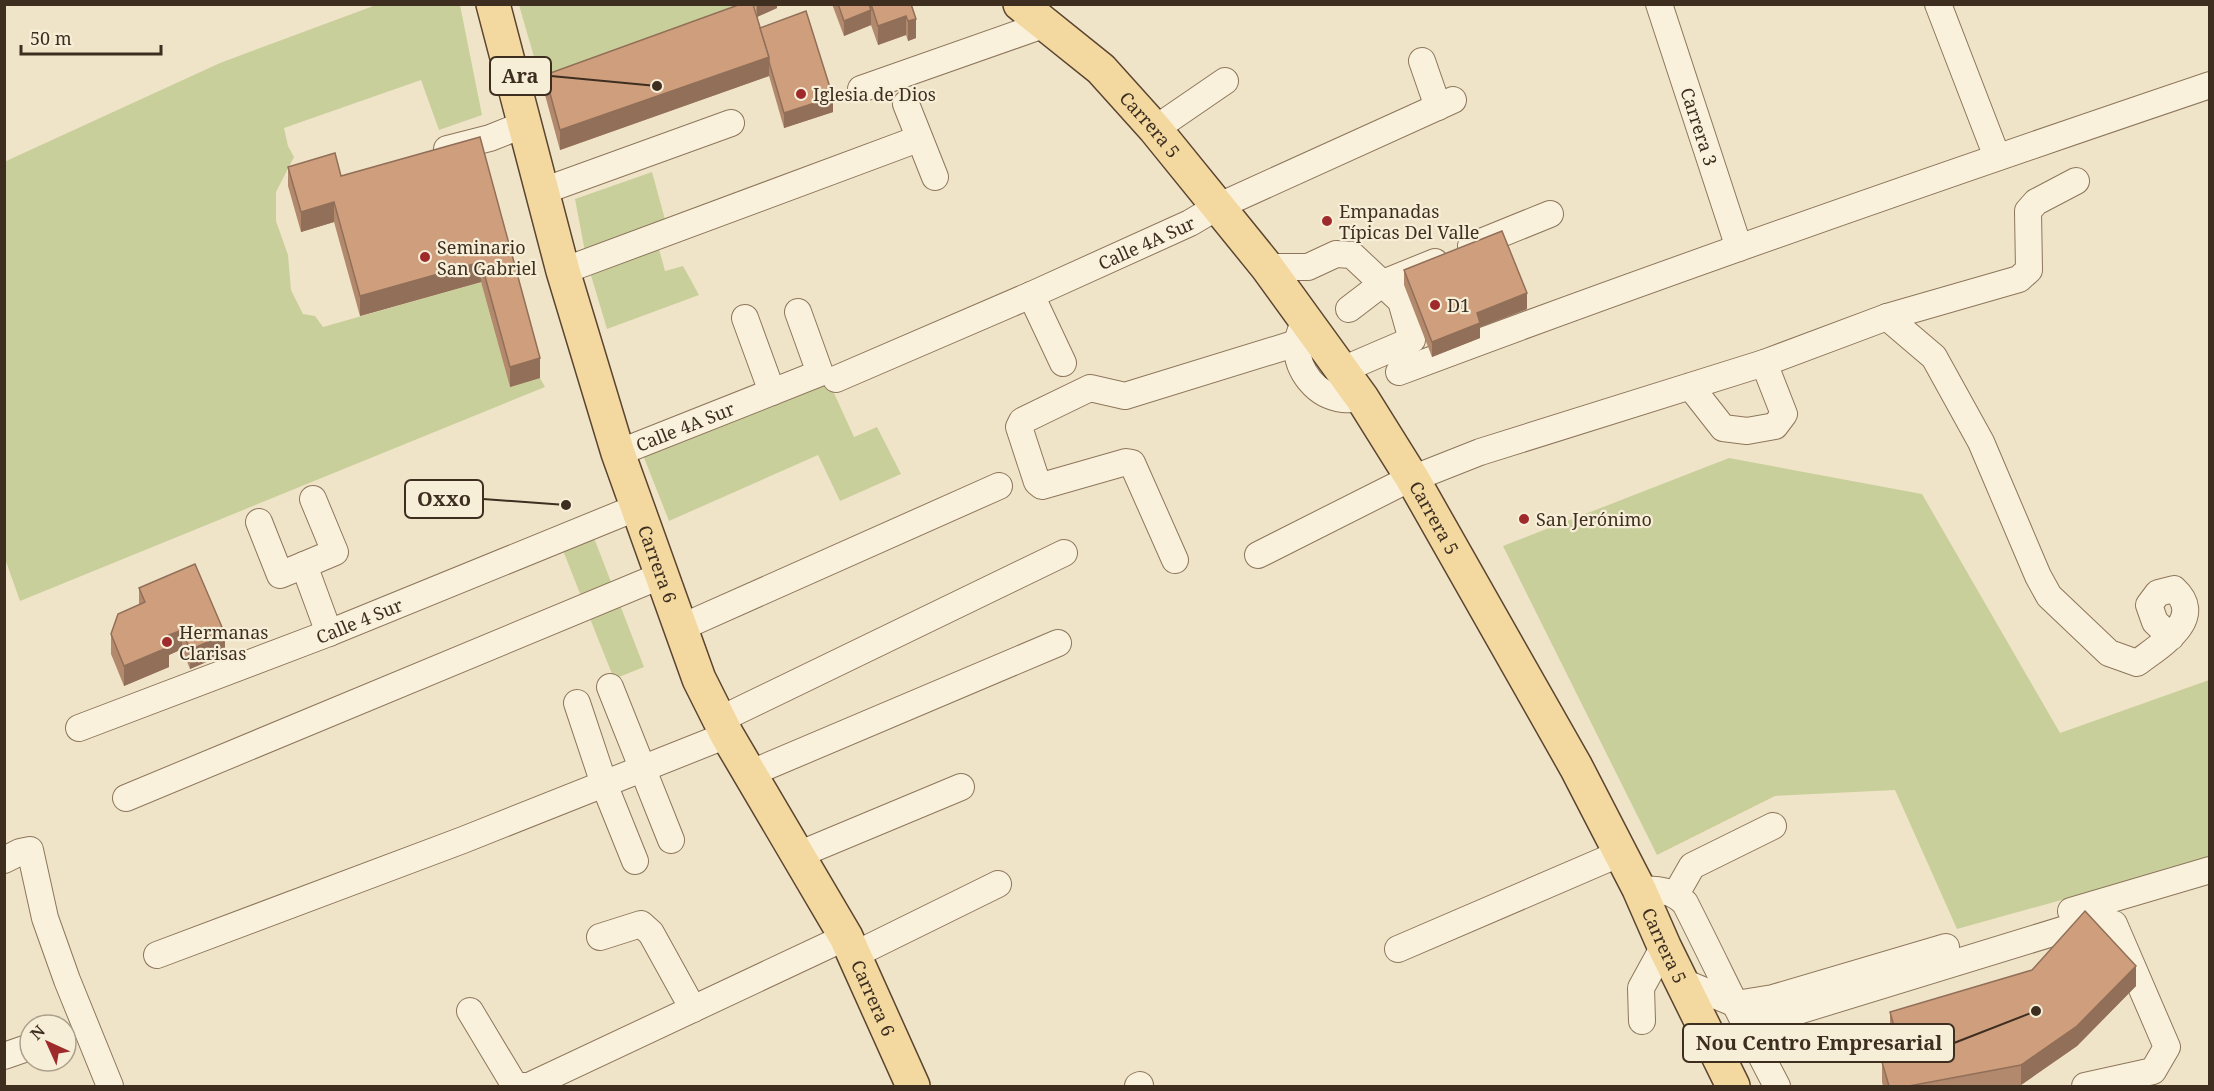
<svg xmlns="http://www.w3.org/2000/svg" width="2214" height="1091" font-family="'Noto Serif',serif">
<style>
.green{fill:#c9cf9b}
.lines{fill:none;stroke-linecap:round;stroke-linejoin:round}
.minor-casing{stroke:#8d765c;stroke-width:28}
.major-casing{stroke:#5b4430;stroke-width:36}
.minor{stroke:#faf1dc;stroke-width:26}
.major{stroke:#f3d9a0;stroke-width:33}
.wall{fill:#b2896c}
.shaded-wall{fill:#916f58}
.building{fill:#cf9f7d;stroke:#916f58;stroke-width:1.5}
.poi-dot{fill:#9e2a2b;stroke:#f7eed8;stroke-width:2}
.labels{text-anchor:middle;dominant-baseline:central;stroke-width:4.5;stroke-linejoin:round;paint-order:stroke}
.poi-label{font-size:18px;fill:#3d2e20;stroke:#f7eed8;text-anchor:start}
.street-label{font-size:18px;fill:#3d2e20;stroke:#f7eed8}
.leader{fill:none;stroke:#3d2e20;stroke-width:2}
.callout-dot{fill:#3d2e20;stroke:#f7eed8;stroke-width:2}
.callout{fill:#f7eed8;stroke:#3d2e20;stroke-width:2}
.callout-label{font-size:20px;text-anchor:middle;font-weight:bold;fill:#3d2e20}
</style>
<rect width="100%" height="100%" fill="#f0e4c8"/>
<g class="green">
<path d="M 376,5 L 460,5 L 482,115 L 439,130 L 421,80 L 284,128 L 288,146 L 294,157 L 276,192 L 276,221 L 288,255 L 291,290 L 303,314 L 315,316 L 323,327 L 481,282 L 510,387 L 540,378 L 545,387 L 20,601 L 4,556 L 4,162 L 220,63 Z"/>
<path d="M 519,5 L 755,5 L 757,17 L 545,95 Z"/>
<path d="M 652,172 L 672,245 L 659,249 L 665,271 L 683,266 L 699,295 L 607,329 L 587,262 L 575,199 Z"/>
<path d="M 828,380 L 854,437 L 877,427 L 901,474 L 840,501 L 818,455 L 669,521 L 641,450 Z"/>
<path d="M 1729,458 L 1922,494 L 2060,733 L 2209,680 L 2209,859 L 1957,929 L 1895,790 L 1775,796 L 1657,855 L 1503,546 Z"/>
<path d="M 594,538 L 644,667 L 614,679 L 562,548 Z"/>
</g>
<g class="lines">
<defs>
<g id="minor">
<path id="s1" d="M 1659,4 L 1739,248"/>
<path d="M 1938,4 L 1997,157"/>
<path d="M 1422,61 L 1438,107"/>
<path d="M 861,89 L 1046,24"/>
<path d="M 906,104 L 935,177"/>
<path d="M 1155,129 L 1225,81"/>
<path d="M 447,149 L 490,138 L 525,124"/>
<path d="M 543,191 L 731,123"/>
<path d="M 1471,246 L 1550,214"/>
<path d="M 1267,267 L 1308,267 L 1336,254 L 1352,255 L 1401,301 L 1412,340 L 1342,370"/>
<path d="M 563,271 L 918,139"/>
<path d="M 1031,295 L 1063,363"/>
<path d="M 1349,309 L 1383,283 L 1435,262"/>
<path d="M 1887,317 L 1934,357 L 1981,442 L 2038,576 L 2049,596 L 2109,653 L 2137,663 C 2159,646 2207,619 2174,589 L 2158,593 L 2149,605 L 2155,622 L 2171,637"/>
<path d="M 745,318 L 772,392"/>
<path d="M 1302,327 C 1300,333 1297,340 1297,346 C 1297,371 1316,396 1343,399 C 1349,400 1356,399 1362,398"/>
<path d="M 1764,363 L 1887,317 L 2019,279 L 2029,270 L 2028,211 L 2036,202 L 2076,181"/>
<path d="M 1399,372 C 1667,271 1938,177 2210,85"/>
<path id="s2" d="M 836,379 L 1031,295 L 1190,223 L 1217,207 L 1453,100"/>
<path id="s3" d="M 618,453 L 820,373 L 798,312"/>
<path d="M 313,499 L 335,552 L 304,565 L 329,633"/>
<path d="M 259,522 L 280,575 L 304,565"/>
<path d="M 1258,555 L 1399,484 L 1480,452 L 1764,363 L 1784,414 L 1775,426 L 1747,431 L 1723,428 L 1690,386"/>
<path d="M 1175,560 L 1132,463 L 1126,462 L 1042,486 L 1037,482 L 1019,427 L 1022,421 L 1090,388 L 1125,396 L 1297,343"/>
<path d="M 680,628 L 999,486"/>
<path d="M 610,687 L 671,840"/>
<path d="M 577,703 L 604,784 L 635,861"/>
<path d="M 719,720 L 1064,553"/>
<path id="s4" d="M 79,728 L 329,633 L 638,507"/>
<path d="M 749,774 L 1058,643"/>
<path d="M 126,798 L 660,576"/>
<path d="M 798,855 L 961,787"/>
<path d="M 4,860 L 20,852 L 30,850 L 45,918 L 67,980 L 110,1086"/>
<path d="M 1639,889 C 1658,890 1671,889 1685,903 C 1716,964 1745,1026 1777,1086"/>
<path d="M 1676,894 L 1692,866 L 1773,826"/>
<path d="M 2071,911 L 2210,870"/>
<path d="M 600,937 L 641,924 L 651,933 L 693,1009"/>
<path d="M 1398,949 L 1621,853"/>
<path d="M 157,955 L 463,840 L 727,735"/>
<path d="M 854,955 L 998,884"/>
<path d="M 1683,982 L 1736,1004 L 1773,998 L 1946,947"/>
<path d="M 470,1011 L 515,1086 L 529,1086 L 846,937"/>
<path d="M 1642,1021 L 1641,988 L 1664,946"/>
<path d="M 1746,1027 L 2098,919 L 2114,924 L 2167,1047 L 2153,1071 L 2085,1086"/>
<path d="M 4,1056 L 30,1047"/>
<path d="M 1138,1086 L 1140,1085"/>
</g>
<g id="major">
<path id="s5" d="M 493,4 L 563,271 L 618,453 L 699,679 L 727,735 L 846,937 L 913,1086"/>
<path id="s6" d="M 1020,4 L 1101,69 L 1155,129 L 1267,267 L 1362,398 L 1412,478 L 1576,767 L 1639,889 L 1664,946 L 1733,1086"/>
</g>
</defs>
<use href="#minor" class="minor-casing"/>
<use href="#major" class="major-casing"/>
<use href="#minor" class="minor"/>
<use href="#major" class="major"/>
</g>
<g class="wall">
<path d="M 755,4 L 777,4 L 777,8 L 757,17 Z"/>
<path d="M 832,4 L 911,4 L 916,38 L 908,41 L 906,35 L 878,45 L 871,25 L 844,36 Z"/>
<path d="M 760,28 L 833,112 L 784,128 L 769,76 L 560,150 L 545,95 L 545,75 Z"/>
<path d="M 480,137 L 540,378 L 510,387 L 481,282 L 360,316 L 334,222 L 301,232 L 288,186 L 288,167 L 341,176 Z"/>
<path d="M 1404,270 L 1527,309 L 1480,327 L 1480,338 L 1432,357 L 1404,285 Z"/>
<path d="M 139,588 L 225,654 L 190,669 L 182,649 L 169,655 L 169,667 L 124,686 L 111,654 L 111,634 L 139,605 Z"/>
<path d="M 2136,986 L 2077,1046 L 2021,1085 L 2012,1086 L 1883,1086 L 1882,1082 L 1882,1062 L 1897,1057 L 1890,1032 L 1890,1012 Z"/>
</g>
<g class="shaded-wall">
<path d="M 757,4 L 777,4 L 777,8 L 757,17 Z"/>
<path d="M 871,10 L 871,25 L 844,36 L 844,21 Z"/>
<path d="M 906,16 L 906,35 L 878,45 L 878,26 Z"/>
<path d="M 916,19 L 916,38 L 908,41 L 908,21 Z"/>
<path d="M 769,57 L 769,76 L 560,150 L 560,130 Z"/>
<path d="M 833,97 L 833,112 L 784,128 L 784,113 Z"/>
<path d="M 334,202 L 334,222 L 301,232 L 301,212 Z"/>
<path d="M 481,262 L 481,282 L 360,316 L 360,296 Z"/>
<path d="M 1527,293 L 1527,309 L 1480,327 L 1480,338 L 1432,357 L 1432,342 L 1477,313 Z"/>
<path d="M 540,358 L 540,378 L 510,387 L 510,367 Z"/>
<path d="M 182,630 L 182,649 L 169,655 L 169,667 L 124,686 L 124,666 L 164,637 Z"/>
<path d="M 225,634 L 225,654 L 190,669 L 190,650 Z"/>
<path d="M 2136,966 L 2136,986 L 2077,1046 L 2021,1085 L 2021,1065 Z"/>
</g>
<g class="building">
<path d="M 741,4 L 753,4 L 769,57 L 560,130 L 545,75 Z"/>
<path d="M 838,4 L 869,4 L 871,10 L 844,21 Z"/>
<path d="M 871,4 L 911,4 L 916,19 L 908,21 L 906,16 L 878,26 Z"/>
<path d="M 806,11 L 833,97 L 784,113 L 769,62 L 769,57 L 760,28 Z"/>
<path d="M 480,137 L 540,358 L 510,367 L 481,262 L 360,296 L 334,202 L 301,212 L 288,167 L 335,153 L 341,176 Z"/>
<path d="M 1502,231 L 1527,293 L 1477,313 L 1480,323 L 1432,342 L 1404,270 Z"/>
<path d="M 195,564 L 225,634 L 190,650 L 182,630 L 164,637 L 169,647 L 124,666 L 111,634 L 118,614 L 145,602 L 139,588 Z"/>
<path d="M 2085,911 L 2136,966 L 2077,1026 L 2021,1065 L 1909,1086 L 1889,1086 L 1882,1062 L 1902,1055 L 1890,1012 L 2032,970 Z"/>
</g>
<g class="poi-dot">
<circle cx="801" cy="94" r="6"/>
<circle cx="1327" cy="221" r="6"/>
<circle cx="425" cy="257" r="6"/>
<circle cx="1435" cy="305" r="6"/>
<circle cx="1524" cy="519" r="6"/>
<circle cx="167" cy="642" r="6"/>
</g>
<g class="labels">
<g class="poi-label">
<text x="813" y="94">Iglesia de Dios</text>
<text x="1339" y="211">Empanadas<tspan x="1339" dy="21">Típicas Del Valle</tspan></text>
<text x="437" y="247">Seminario<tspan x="437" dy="21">San Gabriel</tspan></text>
<text x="1447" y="305">D1</text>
<text x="1536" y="519">San Jerónimo</text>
<text x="179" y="632">Hermanas<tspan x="179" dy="21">Clarisas</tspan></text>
</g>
<g class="street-label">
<text stroke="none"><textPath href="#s6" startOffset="178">Carrera 5</textPath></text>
<text stroke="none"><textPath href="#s1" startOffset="129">Carrera 3</textPath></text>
<text stroke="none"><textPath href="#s2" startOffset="339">Calle 4A Sur</textPath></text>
<text stroke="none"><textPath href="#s3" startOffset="72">Calle 4A Sur</textPath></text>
<text stroke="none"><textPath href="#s6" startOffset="664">Carrera 5</textPath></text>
<text stroke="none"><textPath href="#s5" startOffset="584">Carrera 6</textPath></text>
<text stroke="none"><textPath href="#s4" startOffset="300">Calle 4 Sur</textPath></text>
<text stroke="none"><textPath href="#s6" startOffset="1150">Carrera 5</textPath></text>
<text stroke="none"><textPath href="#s5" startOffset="1070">Carrera 6</textPath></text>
</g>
</g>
<path class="leader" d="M657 86L551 76M566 505L483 499M2036 1011L1954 1043"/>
<g class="callout-dot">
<circle cx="657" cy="86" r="6"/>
<circle cx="566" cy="505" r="6"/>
<circle cx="2036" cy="1011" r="6"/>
</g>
<g class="callout">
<rect x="490" y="57" width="61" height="38" rx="6"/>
<rect x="405" y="480" width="78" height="38" rx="6"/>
<rect x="1683" y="1024" width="271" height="38" rx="6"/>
</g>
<g class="callout-label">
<text x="520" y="83">Ara</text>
<text x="444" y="506">Oxxo</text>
<text x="1819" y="1050">Nou Centro Empresarial</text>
</g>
<rect width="2214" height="1091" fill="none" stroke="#3d2e20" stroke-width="12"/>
<g transform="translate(48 1043) rotate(315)"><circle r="28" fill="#f7eed8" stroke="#ada18e" stroke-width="1.5"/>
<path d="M0-4.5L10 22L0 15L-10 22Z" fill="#9e2a2b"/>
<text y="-9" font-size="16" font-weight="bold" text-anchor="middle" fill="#3d2e20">N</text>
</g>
<path d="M21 45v9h140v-9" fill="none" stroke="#3d2e20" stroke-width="3"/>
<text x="30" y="45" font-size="18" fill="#3d2e20" stroke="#f7eed8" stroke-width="4.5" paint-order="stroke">50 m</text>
</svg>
